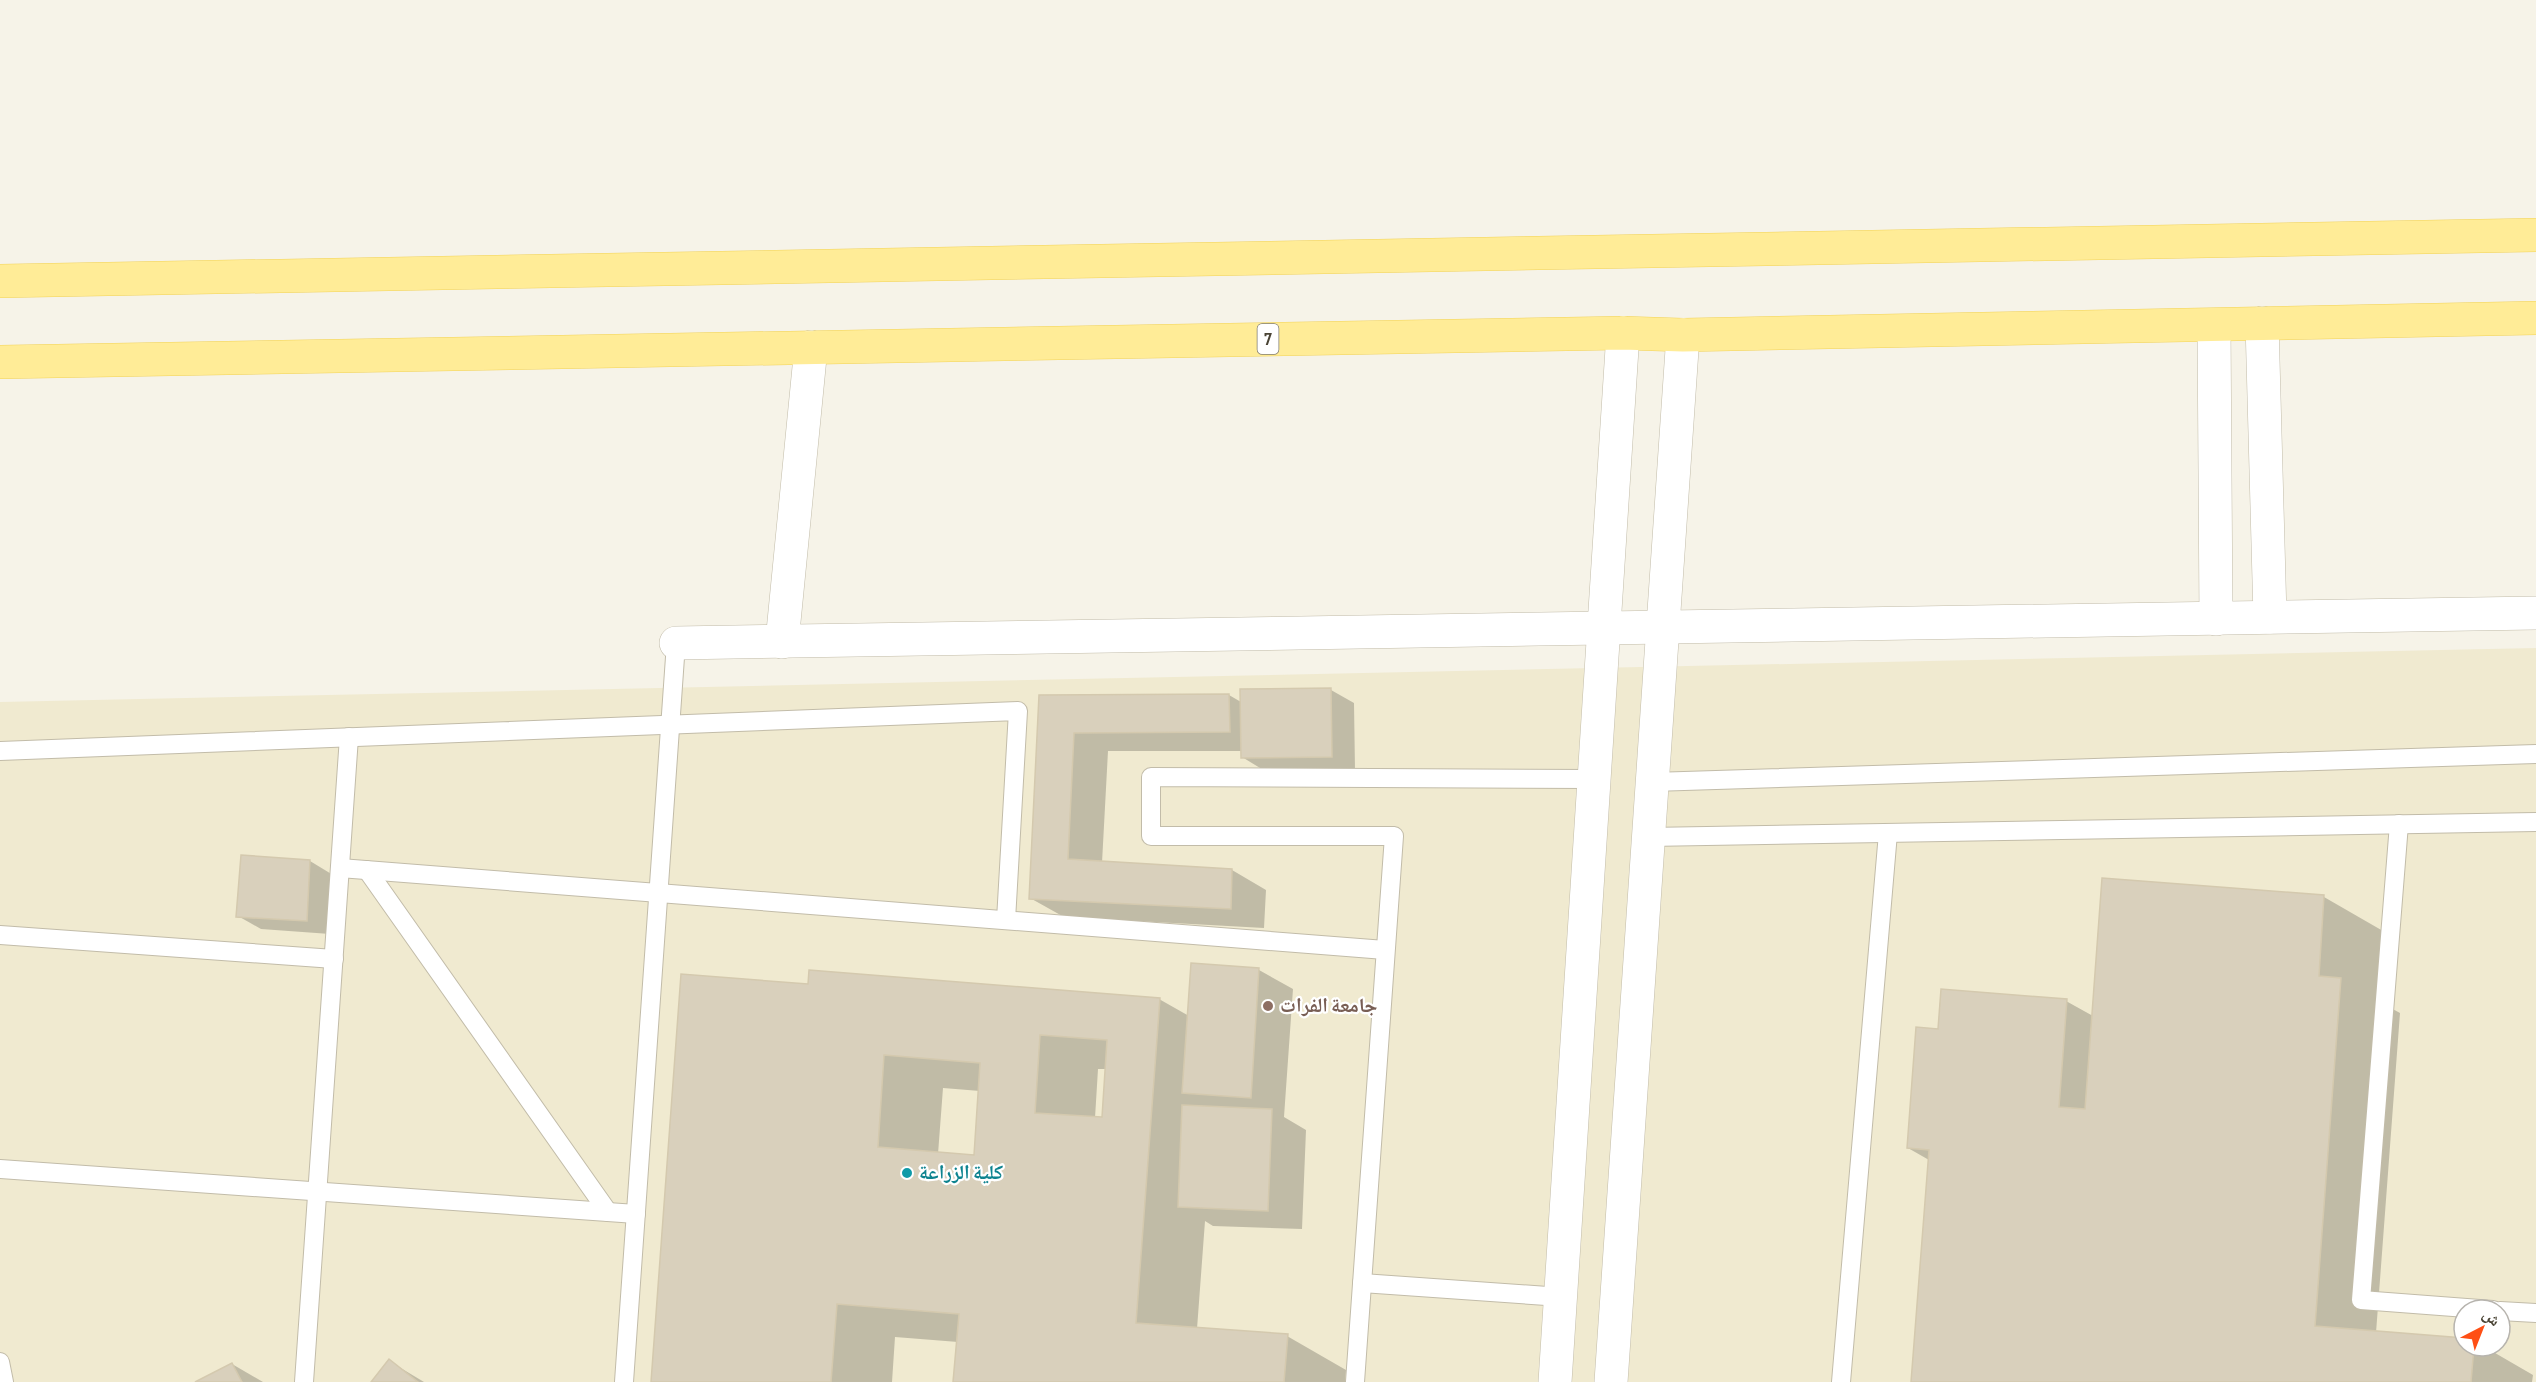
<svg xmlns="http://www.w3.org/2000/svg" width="2536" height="1382" font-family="'Sofia Sans Condensed','Noto Naskh Arabic',sans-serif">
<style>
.education{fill:#f0ead0;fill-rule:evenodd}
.shadow{fill:#0003;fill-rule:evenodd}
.building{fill:#d9d0bc;stroke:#d4c9ae;stroke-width:1.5;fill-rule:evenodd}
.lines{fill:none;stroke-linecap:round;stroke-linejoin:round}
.service-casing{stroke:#c2bca9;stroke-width:20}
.minor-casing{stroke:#c2bca9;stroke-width:34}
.primary-casing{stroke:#f2d359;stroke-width:34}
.service{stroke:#fff;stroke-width:18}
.minor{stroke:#fff;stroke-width:33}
.primary{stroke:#ffec97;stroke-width:33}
.education-dot{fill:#8d6e63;stroke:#fff;stroke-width:2}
.culture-dot{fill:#0f9aa8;stroke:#fff;stroke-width:2}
.labels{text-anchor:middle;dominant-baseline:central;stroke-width:4.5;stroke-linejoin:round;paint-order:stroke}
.shield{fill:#fff;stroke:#807c72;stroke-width:1.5}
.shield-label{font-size:18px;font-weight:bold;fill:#4a4435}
.education-label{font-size:20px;font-weight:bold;fill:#785e54;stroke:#fff;text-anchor:start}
.culture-label{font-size:20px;font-weight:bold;fill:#0d838f;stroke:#fff;text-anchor:start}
</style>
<rect width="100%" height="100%" fill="#f6f3e8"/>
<path class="education" d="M 2536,648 L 2536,1382 L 0,1382 L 0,702 ZM 2464,1310 L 2500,1310 L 2500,1346 L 2464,1346 Z"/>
<g class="shadow">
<path d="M 1331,690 L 1354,703 L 1355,770 L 1265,771 L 1242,757 L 1242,751 L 1108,751 L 1102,863 L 1232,870 L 1266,890 L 1264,928 L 1064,917 L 1030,898 L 1040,697 L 1229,695 L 1241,702 Z"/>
<path d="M 242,857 L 310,861 L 333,875 L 330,934 L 261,929 L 238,916 Z"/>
<path d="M 2324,897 L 2383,931 L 2378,1001 L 2400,1013 L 2376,1333 L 2464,1340 L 2464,1346 L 2483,1346 L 2533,1375 L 2532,1382 L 1913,1382 L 1929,1160 L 1908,1148 L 1939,1030 L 2066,1001 L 2093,1016 Z"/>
<path d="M 1259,970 L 1293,989 L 1284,1117 L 1306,1130 L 1302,1229 L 1213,1226 L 1205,1221 L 1197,1329 L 1287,1336 L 1346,1370 L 1345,1382 L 955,1382 L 958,1342 L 895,1337 L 892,1382 L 652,1382 L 810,986 L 1159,999 L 1189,1016 ZM 1098,1069 L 1107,1069 L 1104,1119 L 1095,1118 ZM 943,1088 L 980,1091 L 975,1156 L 938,1154 Z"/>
<path d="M 389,1361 L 424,1382 L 373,1382 Z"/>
<path d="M 232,1364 L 263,1382 L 198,1382 Z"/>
</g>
<g class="building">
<path d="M 1331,688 L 1332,757 L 1241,758 L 1240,689 Z"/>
<path d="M 1229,694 L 1230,732 L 1074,733 L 1068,859 L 1232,869 L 1231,909 L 1029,899 L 1039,695 Z"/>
<path d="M 241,855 L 310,860 L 307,921 L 236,917 Z"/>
<path d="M 2102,878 L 2324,895 L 2319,976 L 2341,978 L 2315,1326 L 2464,1338 L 2464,1346 L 2474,1346 L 2471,1382 L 1911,1382 L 1929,1150 L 1907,1148 L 1916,1027 L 1938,1029 L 1941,989 L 2067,999 L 2059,1107 L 2085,1109 Z"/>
<path d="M 1191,963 L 1259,968 L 1251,1098 L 1182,1093 Z"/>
<path d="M 809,970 L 1160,998 L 1136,1323 L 1288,1334 L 1284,1382 L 953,1382 L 959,1314 L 837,1304 L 831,1382 L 651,1382 L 681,974 L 808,984 ZM 1040,1035 L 1107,1040 L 1102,1117 L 1035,1113 ZM 884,1055 L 980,1063 L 974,1155 L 878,1147 Z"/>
<path d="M 1182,1105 L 1272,1109 L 1268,1211 L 1178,1207 Z"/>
<path d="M 389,1359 L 418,1382 L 371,1382 Z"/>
<path d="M 232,1363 L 242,1382 L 195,1382 Z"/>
</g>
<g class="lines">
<defs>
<g id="service">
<path d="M 0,751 L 1018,711 L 1006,920"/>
<path d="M 1652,782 L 2536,754"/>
<path d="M 2399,824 L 2361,1300 L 2493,1310"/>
<path d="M 1648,837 L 2536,822"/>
<path d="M 340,868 L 1385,950"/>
<path d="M 367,870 L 608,1212"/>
<path d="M 0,935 L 334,959"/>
<path d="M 0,1169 L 636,1214"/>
<path d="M 1362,1283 L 1561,1297"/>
<path d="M 2500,1311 L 2536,1313"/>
<path d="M 0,1362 L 4,1382"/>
<path d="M 304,1382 L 349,737"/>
<path d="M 624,1382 L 676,643"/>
<path d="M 1355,1382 L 1394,836 L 1151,836 L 1151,777 L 1594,779"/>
<path d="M 1841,1382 L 1888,833"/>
</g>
<g id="minor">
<path d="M 2262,323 L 2270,617"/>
<path d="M 2214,325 L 2216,619"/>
<path d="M 782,642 L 811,347"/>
<path d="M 676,643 L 2536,613"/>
<path d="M 1555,1382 L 1623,333"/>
<path d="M 1611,1382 L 1683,335"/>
</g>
<g id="primary">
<path d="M 0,281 L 2536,235"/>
<path d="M 0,362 L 1623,333 L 1683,335 L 2536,318"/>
</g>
</defs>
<use href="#service" class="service-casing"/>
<use href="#minor" class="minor-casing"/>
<use href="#primary" class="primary-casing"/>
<use href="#service" class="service"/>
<use href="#minor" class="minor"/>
<use href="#primary" class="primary"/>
</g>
<circle class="education-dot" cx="1268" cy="1006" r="6"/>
<circle class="culture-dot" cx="907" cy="1173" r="6"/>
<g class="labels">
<rect class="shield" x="1257.5" y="324" width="21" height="30" rx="4.5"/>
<g class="shield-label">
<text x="1268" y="339">7</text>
</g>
<g class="education-label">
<text x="1280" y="1006">جامعة الفرات</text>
</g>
<g class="culture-label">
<text x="919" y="1173">كلية الزراعة</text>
</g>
</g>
<g transform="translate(2482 1328) rotate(42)"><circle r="28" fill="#ffffff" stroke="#b7b4ae" stroke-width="1.5"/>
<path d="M0-4.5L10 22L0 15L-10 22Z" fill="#ff4f15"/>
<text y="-9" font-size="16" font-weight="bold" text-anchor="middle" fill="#4a4435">ش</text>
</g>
</svg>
